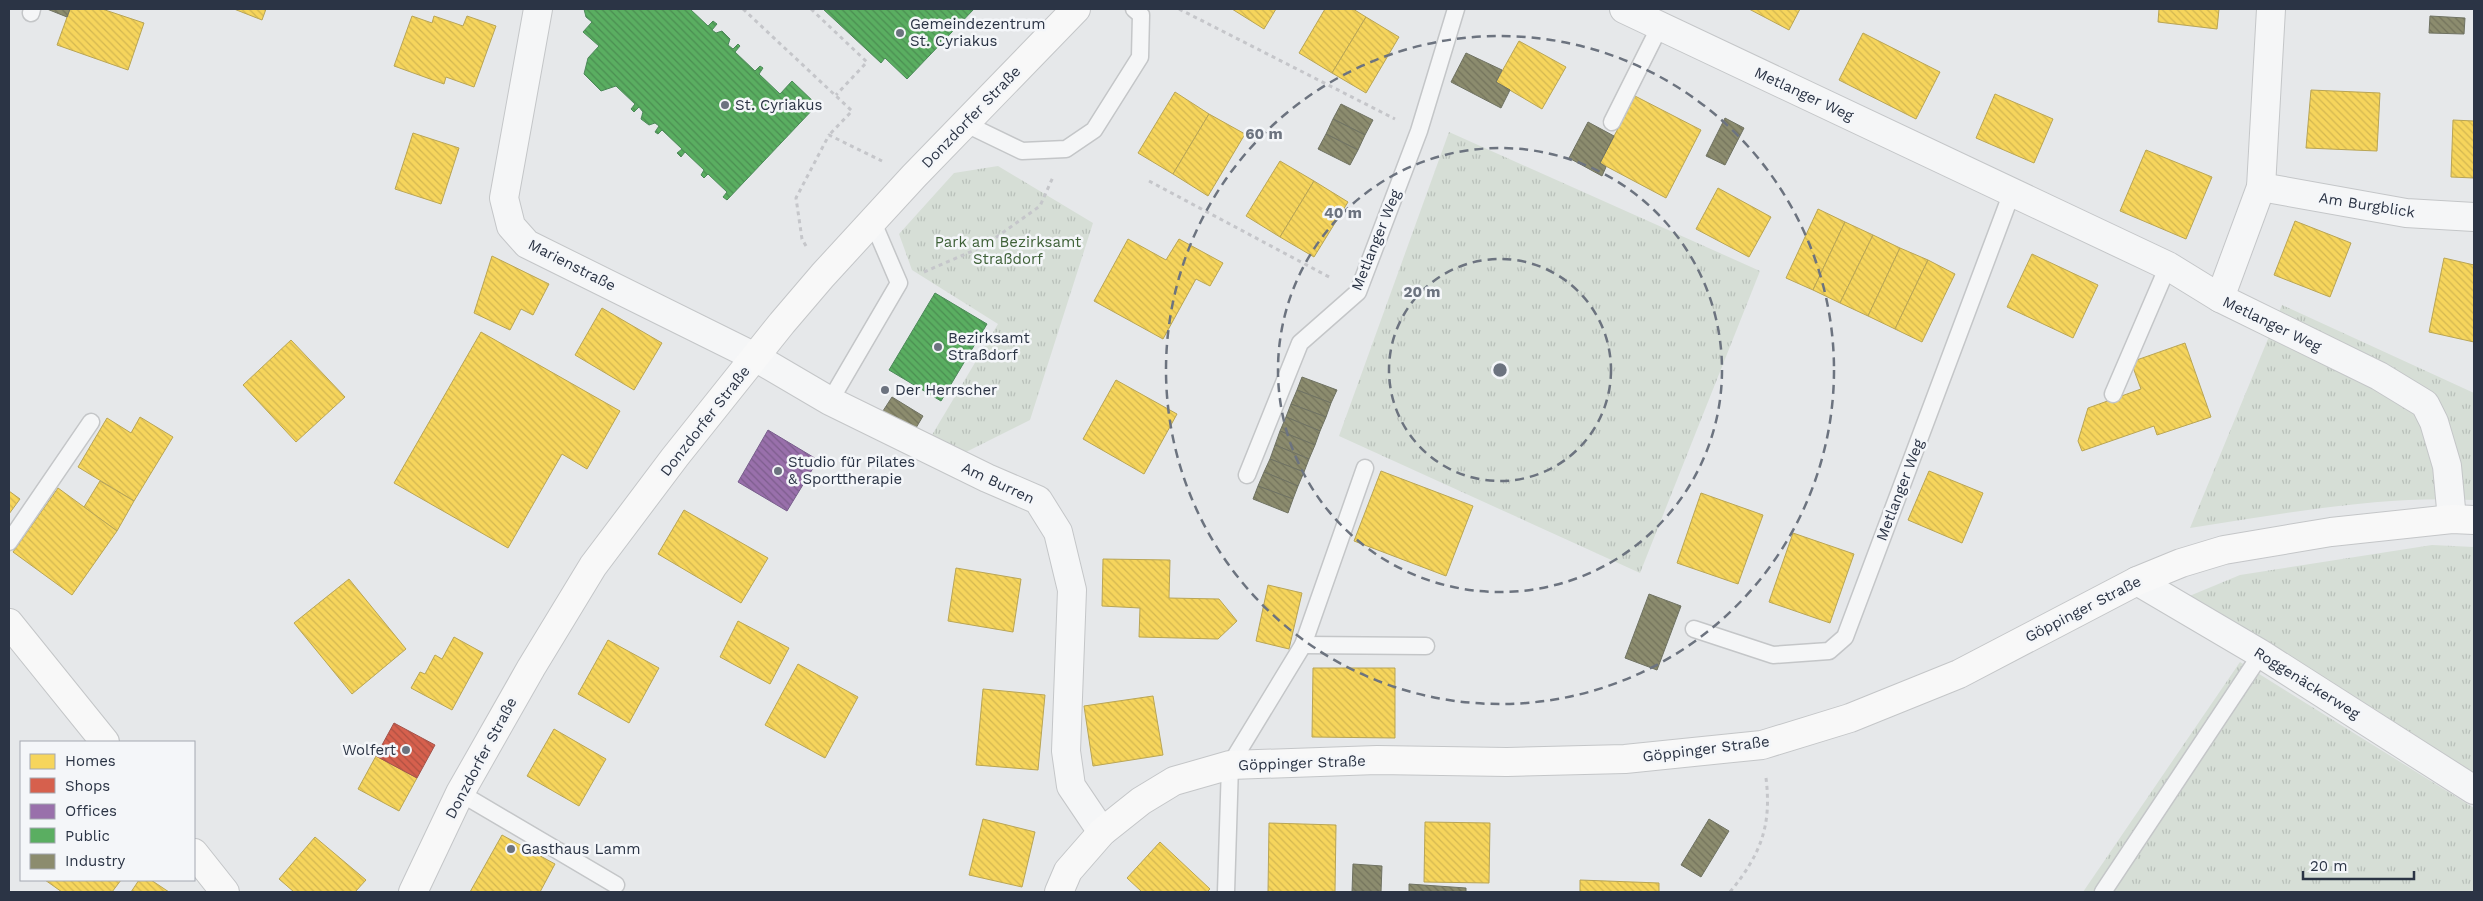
<svg xmlns="http://www.w3.org/2000/svg" width="2483" height="901" font-family="'Work Sans',sans-serif">
<style>
.grass{fill:url(#grass-tufts)}
.homes{fill:url(#homes-back-hatch);stroke:#b9a555}
.shops{fill:url(#shops-back-hatch);stroke:#a3534b}
.offices{fill:url(#offices-back-hatch);stroke:#785e8c}
.public{fill:url(#public-back-hatch);stroke:#4c8959}
.industry{fill:url(#industry-back-hatch);stroke:#6f7262}
.lines{fill:none;stroke-linecap:round;stroke-linejoin:round}
.lane-casing{stroke:#c4c6c8;stroke-width:19}
.street-casing{stroke:#c4c6c8;stroke-width:30}
.secondary-casing{stroke:#c4c6c8;stroke-width:30}
.path{stroke:#c5c6ca;stroke-width:3;stroke-dasharray:4 4;stroke-linecap:butt}
.lane{stroke:#f5f6f7;stroke-width:16}
.street{stroke:#f5f6f7;stroke-width:28}
.secondary{stroke:#f8f8f8;stroke-width:28}
.ring{fill:none;stroke:#6c737f;stroke-width:2.5;stroke-dasharray:9 6}
.poi-dot{fill:#6c737f;stroke:#f4f6f9;stroke-width:2}
.labels{text-anchor:middle;dominant-baseline:central;stroke-width:5;stroke-linejoin:round;paint-order:stroke}
.poi-label{font-size:15px;fill:#2b3445;stroke:#f4f6f9;text-anchor:start}
.street-label{font-size:15px;fill:#2b3445;stroke:#f4f6f9}
.park-label{font-size:15px;fill:#3f6138;stroke:#f4f6f9}
.centre{fill:#6c737f;stroke:#f4f6f9;stroke-width:2.5}
.ring-label{font-size:15px;text-anchor:middle;font-weight:bold;fill:#6c737f;stroke:#f4f6f9;stroke-width:5;stroke-linejoin:round;paint-order:stroke}
</style>
<defs>
<pattern id="grass-tufts" width="24" height="20" patternUnits="userSpaceOnUse" patternTransform="scale(1.25)"><rect width="24" height="20" fill="#d6ded6"/><path d="M3 7l-1-3M5 7V3M7 7l1-3M15 17l-1-3M17 17v-4M19 17l1-3" fill="none" stroke="#b8bfb9"/></pattern>
<pattern id="homes-back-hatch" width="6" height="6" patternUnits="userSpaceOnUse" patternTransform="scale(1.25)"><rect width="6" height="6" fill="#f6d55c"/><path d="M-1 5l2 2M0 0l6 6M5-1l2 2" fill="none" stroke="#d3b751"/></pattern>
<pattern id="shops-back-hatch" width="6" height="6" patternUnits="userSpaceOnUse" patternTransform="scale(1.25)"><rect width="6" height="6" fill="#d6604d"/><path d="M-1 5l2 2M0 0l6 6M5-1l2 2" fill="none" stroke="#ae5042"/></pattern>
<pattern id="offices-back-hatch" width="6" height="6" patternUnits="userSpaceOnUse" patternTransform="scale(1.25)"><rect width="6" height="6" fill="#9970ab"/><path d="M-1 5l2 2M0 0l6 6M5-1l2 2" fill="none" stroke="#7d5d8d"/></pattern>
<pattern id="public-back-hatch" width="6" height="6" patternUnits="userSpaceOnUse" patternTransform="scale(1.25)"><rect width="6" height="6" fill="#5aae61"/><path d="M-1 5l2 2M0 0l6 6M5-1l2 2" fill="none" stroke="#4b8e52"/></pattern>
<pattern id="industry-back-hatch" width="6" height="6" patternUnits="userSpaceOnUse" patternTransform="scale(1.25)"><rect width="6" height="6" fill="#8c8c6e"/><path d="M-1 5l2 2M0 0l6 6M5-1l2 2" fill="none" stroke="#73735c"/></pattern>
</defs>
<rect width="100%" height="100%" fill="#e6e8ea"/>
<g class="grass">
<path d="M 1449,132 L 1760,271 L 1640,573 L 1339,436 Z"/>
<path d="M 998,166 L 1093,223 L 1030,420 L 962,454 L 932,435 L 998,324 L 912,270 L 899,234 L 954,173 Z"/>
<path d="M 2282,305 L 2474,393 L 2474,500 C 2378,495 2284,514 2190,528 Z"/>
<path d="M 2432,545 L 2474,547 L 2474,787 L 2187,597 L 2240,575 Z"/>
<path d="M 2240,662 L 2474,808 L 2474,892 L 2083,892 Z"/>
</g>
<g class="homes">
<path d="M 70,9 L 102,9 L 144,23 L 128,70 L 57,45 Z"/>
<path d="M 234,9 L 266,9 L 262,20 Z"/>
<path d="M 1232,9 L 1276,9 L 1264,29 Z"/>
<path d="M 1325,9 L 1353,9 L 1366,17 L 1332,73 L 1299,53 Z"/>
<path d="M 1749,9 L 1800,9 L 1789,30 Z"/>
<path d="M 2159,9 L 2219,9 L 2217,29 L 2158,22 Z"/>
<path d="M 412,16 L 432,23 L 434,16 L 463,26 L 467,16 L 496,26 L 474,87 L 446,77 L 444,84 L 394,66 Z"/>
<path d="M 1366,17 L 1399,37 L 1366,93 L 1332,73 Z"/>
<path d="M 1863,33 L 1940,72 L 1916,119 L 1839,80 Z"/>
<path d="M 1519,41 L 1566,67 L 1542,109 L 1496,82 Z"/>
<path d="M 2311,90 L 2380,93 L 2377,151 L 2306,148 Z"/>
<path d="M 1175,92 L 1209,114 L 1173,174 L 1138,153 Z"/>
<path d="M 1995,94 L 2053,119 L 2034,163 L 1976,138 Z"/>
<path d="M 1635,96 L 1701,130 L 1666,198 L 1600,163 Z"/>
<path d="M 1209,114 L 1245,134 L 1208,196 L 1173,174 Z"/>
<path d="M 2453,120 L 2474,121 L 2474,178 L 2451,177 Z"/>
<path d="M 413,133 L 459,148 L 441,204 L 395,189 Z"/>
<path d="M 2146,150 L 2212,177 L 2186,239 L 2120,211 Z"/>
<path d="M 1280,161 L 1314,181 L 1280,237 L 1246,216 Z"/>
<path d="M 1314,181 L 1348,202 L 1314,257 L 1280,237 Z"/>
<path d="M 1718,188 L 1771,217 L 1749,257 L 1696,229 Z"/>
<path d="M 1818,209 L 1845,222 L 1813,290 L 1786,278 Z"/>
<path d="M 2295,221 L 2351,243 L 2330,297 L 2274,275 Z"/>
<path d="M 1845,222 L 1873,235 L 1840,303 L 1813,290 Z"/>
<path d="M 1873,235 L 1900,248 L 1868,316 L 1840,303 Z"/>
<path d="M 1128,239 L 1166,260 L 1179,239 L 1223,263 L 1210,286 L 1196,279 L 1163,339 L 1094,301 Z"/>
<path d="M 1900,248 L 1928,260 L 1895,329 L 1868,316 Z"/>
<path d="M 2032,254 L 2098,285 L 2073,338 L 2007,307 Z"/>
<path d="M 492,256 L 549,284 L 533,315 L 521,309 L 510,330 L 474,313 Z"/>
<path d="M 2444,258 L 2474,265 L 2474,342 L 2429,332 Z"/>
<path d="M 1928,260 L 1955,274 L 1922,342 L 1895,329 Z"/>
<path d="M 602,308 L 662,343 L 634,390 L 575,355 Z"/>
<path d="M 481,332 L 620,411 L 587,469 L 562,454 L 508,548 L 394,483 Z"/>
<path d="M 291,340 L 345,397 L 296,442 L 243,385 Z"/>
<path d="M 2185,343 L 2211,417 L 2157,435 L 2154,426 L 2082,451 L 2078,441 L 2088,408 L 2141,389 L 2131,362 Z"/>
<path d="M 1116,380 L 1177,414 L 1144,474 L 1083,439 Z"/>
<path d="M 140,417 L 173,437 L 134,501 L 78,467 L 107,418 L 131,433 Z"/>
<path d="M 1381,471 L 1473,506 L 1446,576 L 1354,541 Z"/>
<path d="M 1929,471 L 1983,493 L 1962,543 L 1908,520 Z"/>
<path d="M 100,481 L 134,501 L 117,531 L 84,507 Z"/>
<path d="M 58,488 L 117,531 L 72,595 L 13,552 Z"/>
<path d="M 9,491 L 20,499 L 9,514 Z"/>
<path d="M 1701,493 L 1763,515 L 1738,584 L 1677,563 Z"/>
<path d="M 684,510 L 768,558 L 741,603 L 658,554 Z"/>
<path d="M 1793,533 L 1854,554 L 1830,623 L 1769,602 Z"/>
<path d="M 1103,559 L 1170,560 L 1169,598 L 1219,599 L 1237,621 L 1218,639 L 1139,637 L 1140,608 L 1102,606 Z"/>
<path d="M 956,568 L 1021,579 L 1013,632 L 948,621 Z"/>
<path d="M 349,579 L 406,649 L 352,694 L 294,623 Z"/>
<path d="M 1268,585 L 1302,593 L 1289,649 L 1256,641 Z"/>
<path d="M 738,621 L 789,648 L 770,684 L 720,657 Z"/>
<path d="M 454,637 L 483,653 L 452,710 L 411,688 L 420,672 L 425,674 L 435,655 L 442,659 Z"/>
<path d="M 608,640 L 659,668 L 629,723 L 578,694 Z"/>
<path d="M 798,664 L 858,697 L 825,758 L 765,725 Z"/>
<path d="M 1313,668 L 1395,668 L 1395,738 L 1312,737 Z"/>
<path d="M 983,689 L 1045,695 L 1038,770 L 976,765 Z"/>
<path d="M 1153,696 L 1163,755 L 1093,766 L 1084,706 Z"/>
<path d="M 554,729 L 606,759 L 579,806 L 527,776 Z"/>
<path d="M 376,756 L 417,778 L 399,811 L 358,789 Z"/>
<path d="M 983,819 L 1035,832 L 1022,887 L 969,875 Z"/>
<path d="M 1425,822 L 1490,823 L 1489,883 L 1424,882 Z"/>
<path d="M 1269,823 L 1336,825 L 1335,892 L 1268,892 Z"/>
<path d="M 502,835 L 555,864 L 540,892 L 470,892 Z"/>
<path d="M 315,837 L 366,880 L 355,892 L 294,892 L 279,879 Z"/>
<path d="M 1160,842 L 1210,889 L 1207,892 L 1142,892 L 1127,878 Z"/>
<path d="M 45,880 L 121,880 L 112,892 L 62,892 Z"/>
<path d="M 139,880 L 151,880 L 169,892 L 131,892 Z"/>
<path d="M 1580,880 L 1659,883 L 1659,892 L 1580,892 Z"/>
</g>
<path class="shops" d="M 394,723 L 435,745 L 417,778 L 376,756 Z"/>
<path class="offices" d="M 768,430 L 818,460 L 787,511 L 738,482 Z"/>
<g class="public">
<path d="M 584,9 L 690,9 L 708,26 L 713,21 L 717,24 L 712,30 L 716,33 L 722,31 L 730,39 L 728,45 L 733,49 L 738,44 L 740,46 L 735,52 L 755,71 L 760,66 L 763,68 L 759,74 L 780,94 L 792,81 L 817,105 L 727,200 L 723,197 L 727,192 L 708,174 L 704,178 L 701,175 L 704,170 L 685,152 L 681,157 L 677,153 L 682,149 L 662,130 L 658,134 L 655,132 L 659,126 L 655,123 L 649,125 L 641,119 L 643,112 L 639,107 L 634,112 L 631,109 L 635,104 L 616,86 L 601,91 L 584,74 L 588,58 L 599,46 L 583,32 L 592,22 L 586,17 Z"/>
<path d="M 823,9 L 974,9 L 907,79 L 885,58 L 881,63 Z"/>
<path d="M 935,293 L 987,324 L 941,401 L 889,370 Z"/>
</g>
<g class="industry">
<path d="M 47,9 L 70,9 L 67,17 Z"/>
<path d="M 2430,16 L 2465,18 L 2464,34 L 2429,33 Z"/>
<path d="M 1466,53 L 1502,70 L 1496,82 L 1510,90 L 1501,108 L 1451,82 Z"/>
<path d="M 1341,104 L 1373,120 L 1365,135 L 1333,119 Z"/>
<path d="M 1725,118 L 1744,128 L 1725,165 L 1706,156 Z"/>
<path d="M 1333,119 L 1365,135 L 1358,150 L 1326,134 Z"/>
<path d="M 1588,122 L 1614,136 L 1600,163 L 1606,167 L 1602,176 L 1569,158 Z"/>
<path d="M 1326,134 L 1358,150 L 1350,165 L 1318,149 Z"/>
<path d="M 1302,377 L 1337,390 L 1331,403 L 1297,390 Z"/>
<path d="M 1297,390 L 1331,403 L 1326,417 L 1291,404 Z"/>
<path d="M 892,397 L 923,416 L 913,433 L 881,414 Z"/>
<path d="M 1291,404 L 1326,417 L 1320,431 L 1286,417 Z"/>
<path d="M 1286,417 L 1320,431 L 1315,445 L 1280,431 Z"/>
<path d="M 1280,431 L 1315,445 L 1309,459 L 1275,445 Z"/>
<path d="M 1275,445 L 1309,459 L 1304,472 L 1270,459 Z"/>
<path d="M 1270,459 L 1304,472 L 1298,486 L 1264,472 Z"/>
<path d="M 1264,472 L 1298,486 L 1293,499 L 1258,486 Z"/>
<path d="M 1258,486 L 1293,499 L 1288,513 L 1253,499 Z"/>
<path d="M 1649,594 L 1681,606 L 1657,670 L 1625,658 Z"/>
<path d="M 1709,819 L 1729,831 L 1701,877 L 1681,865 Z"/>
<path d="M 1353,864 L 1382,866 L 1381,892 L 1352,892 Z"/>
<path d="M 1409,884 L 1466,888 L 1466,892 L 1409,892 Z"/>
</g>
<g class="lines">
<defs>
<g id="lane">
<path d="M 31,13 L 32,9"/>
<path d="M 1612,122 L 1660,26"/>
<path d="M 964,123 L 1022,151 L 1066,149 L 1094,130 L 1140,57 L 1141,15 L 1134,9"/>
<path d="M 2113,394 L 2168,266"/>
<path d="M 830,401 L 899,283 L 872,220"/>
<path d="M 1247,475 L 1300,343 L 1358,292 L 1419,131 L 1456,9"/>
<path d="M 9,542 L 91,422"/>
<path d="M 1694,629 L 1773,655 L 1829,651 L 1845,637 L 2012,192"/>
<path d="M 1303,645 L 1426,646"/>
<path d="M 460,793 L 616,885"/>
<path d="M 1226,892 L 1230,765 L 1303,645 L 1365,468"/>
<path d="M 2103,892 L 2261,654"/>
</g>
<g id="street">
<path d="M 538,9 L 504,198 L 511,226 L 527,244 L 755,357 L 830,401 L 987,478 L 1038,500 L 1058,532 L 1072,590 L 1066,751 L 1071,786 L 1102,832"/>
<path d="M 1624,9 L 2168,266 L 2220,298 L 2379,376 L 2425,404 L 2434,422 L 2447,466 L 2452,519"/>
<path d="M 2261,187 L 2406,213 L 2474,217"/>
<path d="M 2220,298 L 2261,187 L 2271,9"/>
<path d="M 2137,581 L 2261,654 L 2474,790"/>
</g>
<g id="secondary">
<path d="M 9,623 L 105,742"/>
<path d="M 194,853 L 225,892"/>
<path d="M 413,892 L 460,793 L 531,668 L 593,566 L 675,457 L 782,323 L 823,275 L 914,176 L 1076,9"/>
<path d="M 1059,892 L 1068,871 L 1102,832 L 1141,801 L 1174,781 L 1230,765 L 1377,760 L 1507,762 L 1625,759 L 1762,745 L 1850,718 L 1959,674 L 2137,581 L 2181,563 L 2224,550 L 2331,532 L 2452,519 L 2474,520"/>
</g>
</defs>
<use href="#lane" class="lane-casing"/>
<use href="#street" class="street-casing"/>
<use href="#secondary" class="secondary-casing"/>
<g class="path">
<path d="M 743,9 L 852,111 L 829,135"/>
<path d="M 811,9 L 867,62 L 836,95"/>
<path d="M 1179,9 L 1395,119"/>
<path d="M 1149,181 L 1331,278"/>
<path d="M 806,246 L 802,239 L 796,198 L 829,135 L 882,161"/>
<path d="M 924,272 L 984,246 L 1040,206 L 1053,177"/>
<path d="M 1730,892 C 1760,855 1772,827 1766,778"/>
</g>
<use href="#lane" class="lane"/>
<use href="#street" class="street"/>
<use href="#secondary" class="secondary"/>
</g>
<g class="ring">
<circle cx="1500" cy="370" r="111"/>
<circle cx="1500" cy="370" r="222"/>
<circle cx="1500" cy="370" r="334"/>
</g>
<g class="poi-dot">
<circle cx="900" cy="33" r="5"/>
<circle cx="725" cy="105" r="5"/>
<circle cx="938" cy="347" r="5"/>
<circle cx="885" cy="390" r="5"/>
<circle cx="778" cy="471" r="5"/>
<circle cx="406" cy="750" r="5"/>
<circle cx="511" cy="849" r="5"/>
</g>
<g class="labels">
<g class="poi-label">
<text x="910" y="24">Gemeindezentrum<tspan x="910" dy="17">St. Cyriakus</tspan></text>
<text x="735" y="105">St. Cyriakus</text>
<text x="948" y="338">Bezirksamt<tspan x="948" dy="17">Straßdorf</tspan></text>
<text x="895" y="390">Der Herrscher</text>
<text x="788" y="462">Studio für Pilates<tspan x="788" dy="17">&amp; Sporttherapie</tspan></text>
<text x="396" y="750" text-anchor="end">Wolfert</text>
<text x="521" y="849">Gasthaus Lamm</text>
</g>
<g class="street-label">
<text transform="translate(1804 94) rotate(25)">Metlanger Weg</text>
<text transform="translate(971 117) rotate(-46)">Donzdorfer Straße</text>
<text transform="translate(2367 205) rotate(9)">Am Burgblick</text>
<text transform="translate(1376 240) rotate(-68)">Metlanger Weg</text>
<text transform="translate(572 265) rotate(27)">Marienstraße</text>
<text transform="translate(2272 324) rotate(26)">Metlanger Weg</text>
<text transform="translate(705 421) rotate(-52)">Donzdorfer Straße</text>
<text transform="translate(998 483) rotate(25)">Am Burren</text>
<text transform="translate(1900 490) rotate(-69)">Metlanger Weg</text>
<text transform="translate(2083 609) rotate(-27)">Göppinger Straße</text>
<text transform="translate(2307 683) rotate(32)">Roggenäckerweg</text>
<text transform="translate(1706 749) rotate(-7)">Göppinger Straße</text>
<text transform="translate(481 758) rotate(-62)">Donzdorfer Straße</text>
<text transform="translate(1302 763) rotate(-2)">Göppinger Straße</text>
</g>
<g class="park-label">
<text x="1008" y="242">Park am Bezirksamt<tspan x="1008" dy="17">Straßdorf</tspan></text>
</g>
</g>
<circle cx="1500" cy="370" r="8" class="centre"/>
<g class="ring-label">
<text x="1264" y="139">60 m</text>
<text x="1343" y="218">40 m</text>
<text x="1422" y="297">20 m</text>
</g>
<rect width="2483" height="901" fill="none" stroke="#2b3445" stroke-width="20"/>
<rect x="20" y="741" width="175" height="140" fill="#f4f6f9" stroke="#a4a8b1"/>
<rect x="30" y="754" width="25" height="15" fill="#f6d55c" stroke="#a4a8b1"/>
<text x="65" y="766" font-size="15" fill="#2b3445">Homes</text>
<rect x="30" y="778" width="25" height="15" fill="#d6604d" stroke="#a4a8b1"/>
<text x="65" y="791" font-size="15" fill="#2b3445">Shops</text>
<rect x="30" y="804" width="25" height="15" fill="#9970ab" stroke="#a4a8b1"/>
<text x="65" y="816" font-size="15" fill="#2b3445">Offices</text>
<rect x="30" y="828" width="25" height="15" fill="#5aae61" stroke="#a4a8b1"/>
<text x="65" y="841" font-size="15" fill="#2b3445">Public</text>
<rect x="30" y="854" width="25" height="15" fill="#8c8c6e" stroke="#a4a8b1"/>
<text x="65" y="866" font-size="15" fill="#2b3445">Industry</text>
<path d="M2303 871v8h111v-8" fill="none" stroke="#2b3445" stroke-width="2.5"/>
<text x="2310" y="871" font-size="15" fill="#2b3445" stroke="#f4f6f9" stroke-width="4" paint-order="stroke">20 m</text>
</svg>
